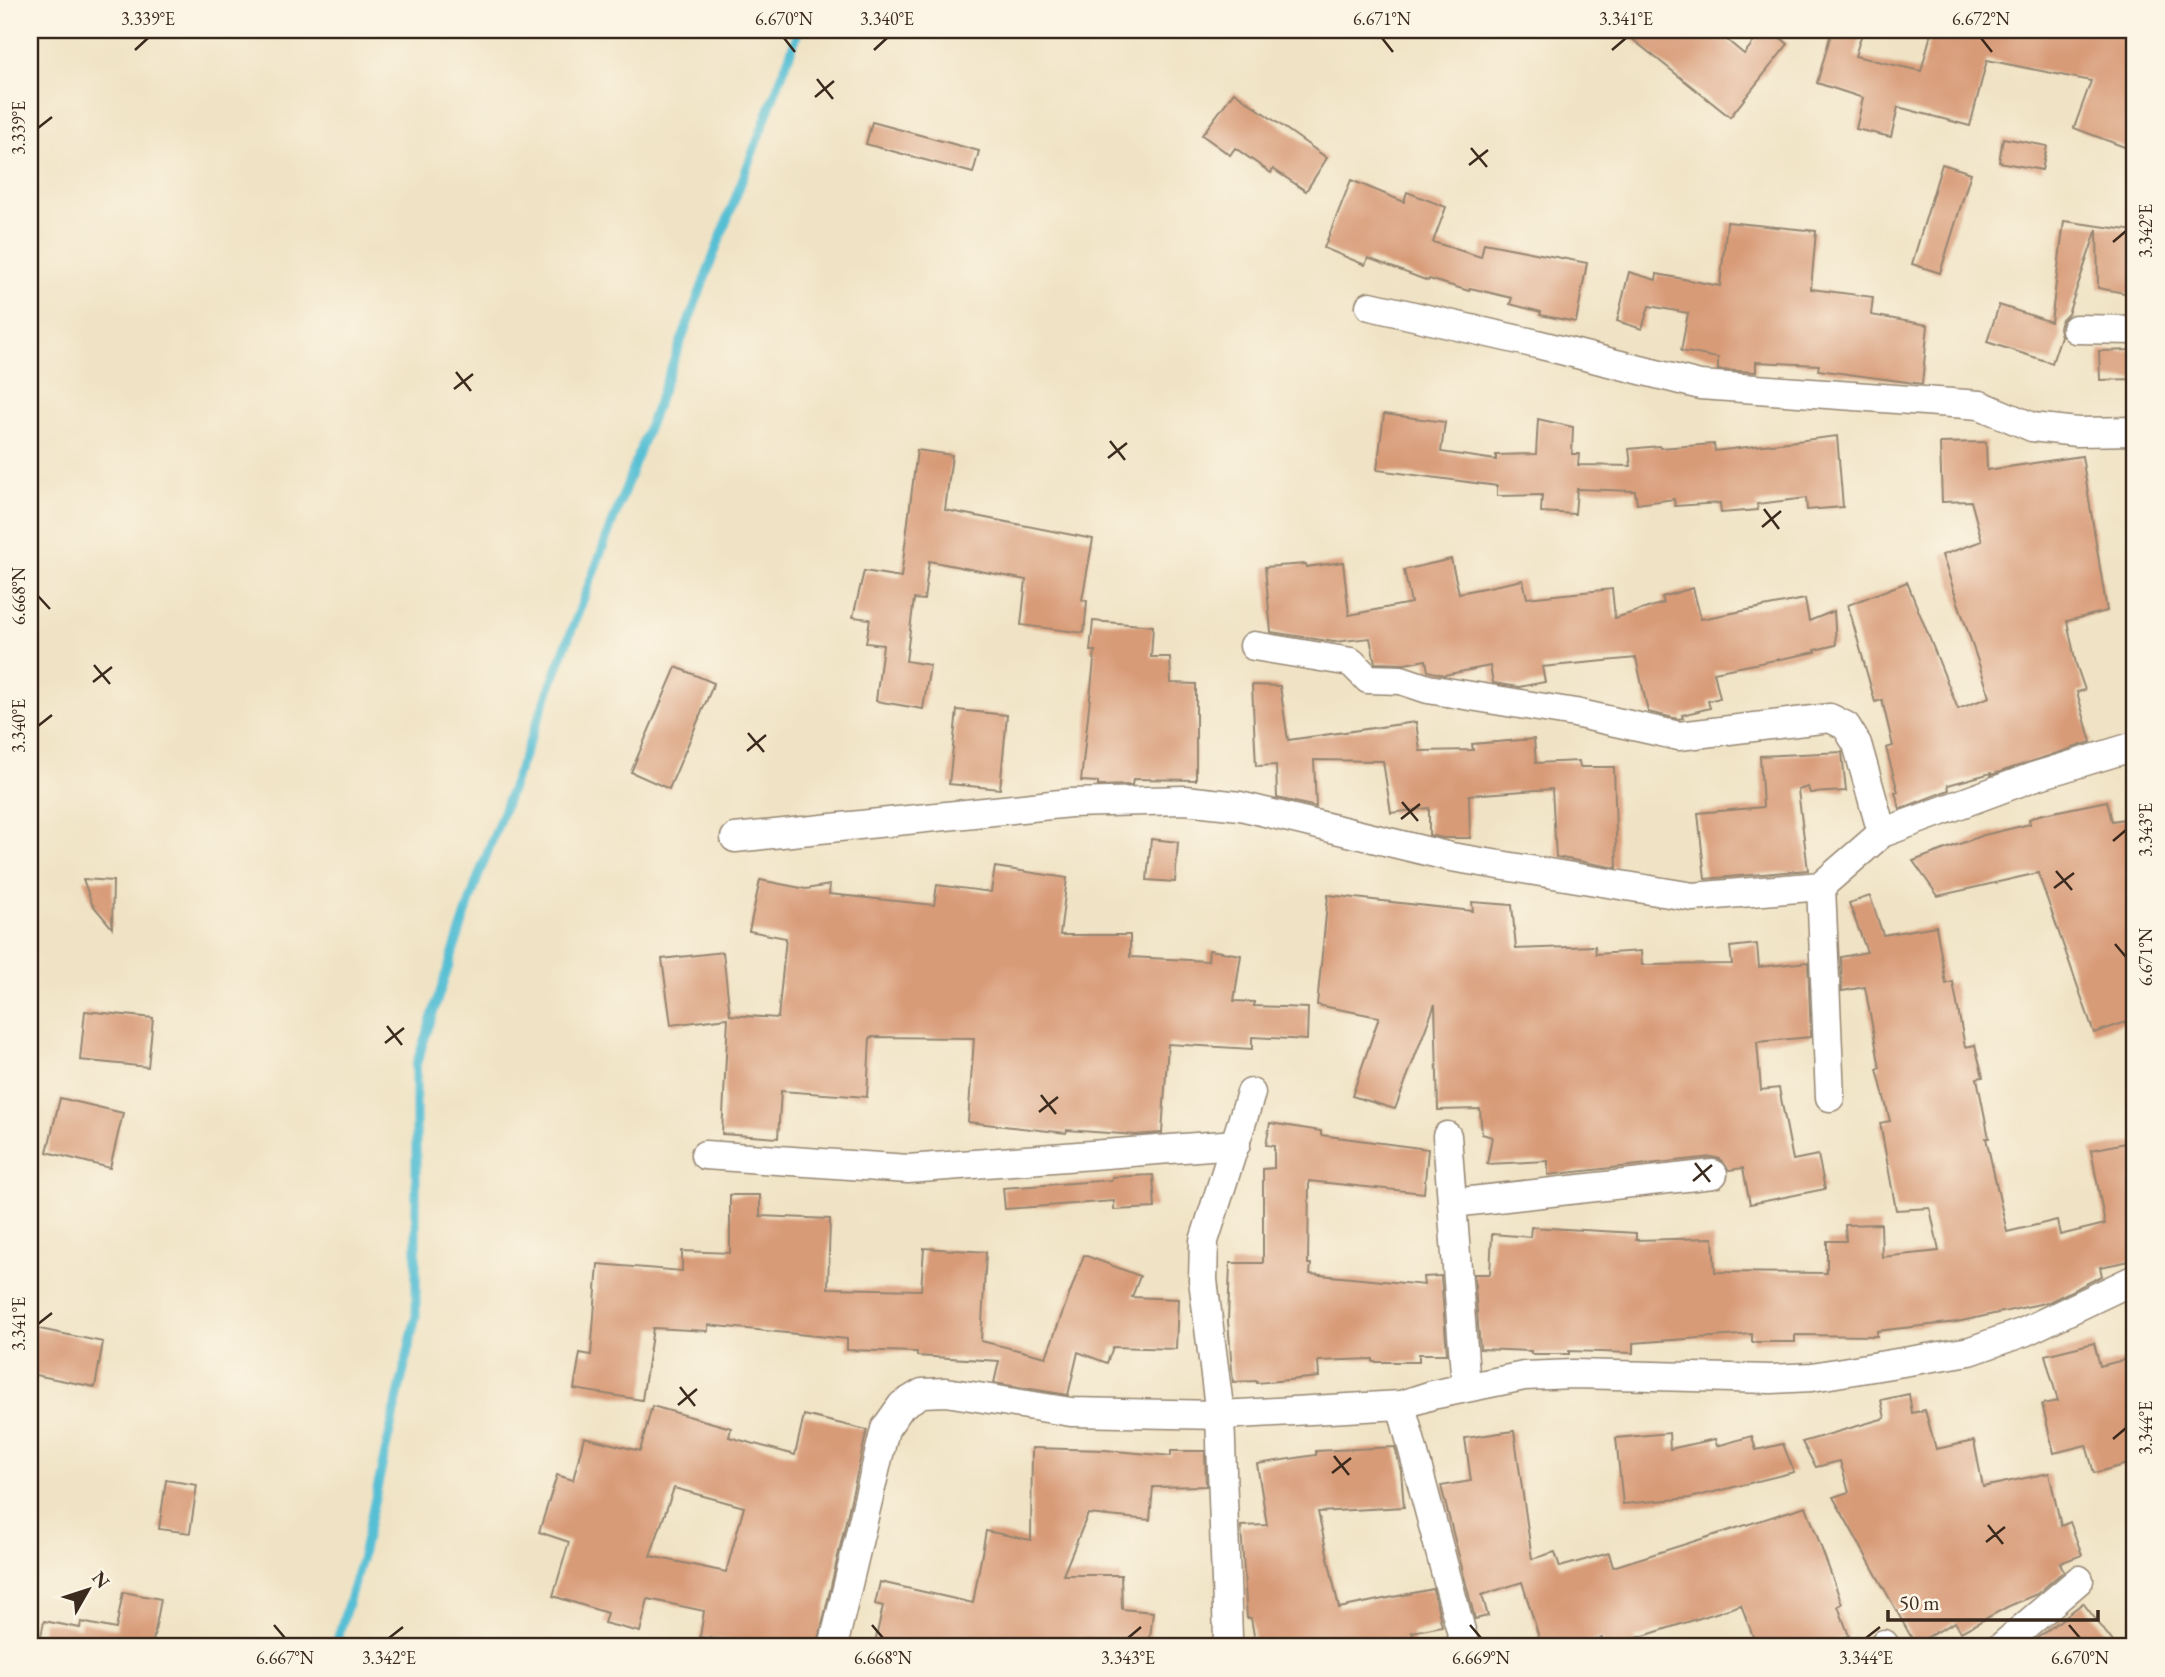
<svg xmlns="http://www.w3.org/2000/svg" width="2165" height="1677" font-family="'EB Garamond',serif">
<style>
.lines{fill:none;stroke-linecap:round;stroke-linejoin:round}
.stream{stroke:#57bfd4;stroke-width:9}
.building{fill:#d89b78;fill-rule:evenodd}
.minor-casing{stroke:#968672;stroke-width:31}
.minor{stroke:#fff;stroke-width:28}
.ticks{fill:none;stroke:#3b2a1e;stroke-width:2.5}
.neatline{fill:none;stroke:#3b2a1e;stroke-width:2.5}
.ticks-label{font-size:18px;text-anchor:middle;fill:#3b2a1e}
</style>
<rect width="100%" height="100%" fill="#fcf5e5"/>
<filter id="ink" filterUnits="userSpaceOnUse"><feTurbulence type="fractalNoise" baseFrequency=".0143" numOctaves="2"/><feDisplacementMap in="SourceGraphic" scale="14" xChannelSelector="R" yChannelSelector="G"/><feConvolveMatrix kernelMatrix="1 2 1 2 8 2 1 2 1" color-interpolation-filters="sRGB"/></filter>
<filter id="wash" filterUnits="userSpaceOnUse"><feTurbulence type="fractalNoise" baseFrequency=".00686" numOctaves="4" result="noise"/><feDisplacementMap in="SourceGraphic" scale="28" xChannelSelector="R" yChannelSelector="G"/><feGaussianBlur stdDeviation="1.57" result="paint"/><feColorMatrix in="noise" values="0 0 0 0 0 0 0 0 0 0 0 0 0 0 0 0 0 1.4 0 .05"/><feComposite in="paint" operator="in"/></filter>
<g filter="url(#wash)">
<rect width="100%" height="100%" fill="#f0e3c5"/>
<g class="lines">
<path class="stream" d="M 335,1647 L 361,1560 L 416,1316 L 416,1065 L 477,880 L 799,30"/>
</g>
<g id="blocks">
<g class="building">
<path d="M 1621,30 L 1715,30 L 1744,54 L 1763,30 L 1771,30 L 1788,44 L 1730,117 Z"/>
<path d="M 1832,30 L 1863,30 L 1855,56 L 1921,71 L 1932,30 L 2121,30 L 2135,35 L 2135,151 L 2074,128 L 2091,81 L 1987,60 L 1970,126 L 1898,107 L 1891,137 L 1856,129 L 1863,98 L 1817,83 Z"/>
<path d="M 1234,92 L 1327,158 L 1306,191 L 1273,169 L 1271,173 L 1235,148 L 1230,155 L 1202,135 Z"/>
<path d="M 872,122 L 979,151 L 973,173 L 866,144 Z"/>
<path d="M 2003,138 L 2047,146 L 2042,170 L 1999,162 Z"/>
<path d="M 1942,164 L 1971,173 L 1940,273 L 1912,264 Z"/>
<path d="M 1351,180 L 1404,202 L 1407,192 L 1446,207 L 1433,242 L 1481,257 L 1484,243 L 1587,263 L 1576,322 L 1540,315 L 1541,312 L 1510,304 L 1512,298 L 1470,288 L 1469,291 L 1429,279 L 1428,281 L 1368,258 L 1365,265 L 1324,248 Z"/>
<path d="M 2064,221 L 2135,231 L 2135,295 L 2098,288 L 2097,229 L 2068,314 L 2061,321 L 2059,328 L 2061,336 L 2052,363 L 1987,342 L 1999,305 L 2051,322 Z"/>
<path d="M 1727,222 L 1816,231 L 1811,289 L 1873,297 L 1871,315 L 1928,325 L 1922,384 L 1818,370 L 1819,365 L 1756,362 L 1756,372 L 1718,370 L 1718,358 L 1681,351 L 1688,313 L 1649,306 L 1642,329 L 1617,321 L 1629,272 L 1656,280 L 1657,274 L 1720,286 Z"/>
<path d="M 2135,350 L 2135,379 L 2100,380 L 2099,351 Z"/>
<path d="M 1384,414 L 1445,422 L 1441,452 L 1496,460 L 1496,455 L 1536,454 L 1538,419 L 1573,427 L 1572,454 L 1579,454 L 1578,465 L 1631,466 L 1629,449 L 1659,446 L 1660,448 L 1714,444 L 1715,451 L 1837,436 L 1843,507 L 1807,510 L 1806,498 L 1757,504 L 1758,510 L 1721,513 L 1720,503 L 1675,506 L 1674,499 L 1637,504 L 1635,491 L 1577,489 L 1575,514 L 1541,512 L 1542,495 L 1497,496 L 1497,486 L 1377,470 Z"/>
<path d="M 1986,442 L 1987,470 L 2082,456 L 2107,611 L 2067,621 L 2076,664 L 2085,690 L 2077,692 L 2091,742 L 1991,775 L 1991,773 L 1948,785 L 1949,790 L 1900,809 L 1895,792 L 1898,792 L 1886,748 L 1893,746 L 1882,700 L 1875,702 L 1848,605 L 1907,582 L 1958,709 L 1990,697 L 1942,555 L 1982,541 L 1971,501 L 1942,502 L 1940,443 Z"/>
<path d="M 917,450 L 952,455 L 945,510 L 1093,539 L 1082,600 L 1087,601 L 1084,633 L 1021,625 L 1026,580 L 929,561 L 924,600 L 914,599 L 906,661 L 930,665 L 923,709 L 876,701 L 883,645 L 866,643 L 870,619 L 853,617 L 864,571 L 901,577 Z"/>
<path d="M 1451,559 L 1459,593 L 1523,580 L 1527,598 L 1612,589 L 1615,618 L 1664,603 L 1662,597 L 1693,588 L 1701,619 L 1805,599 L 1809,621 L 1834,611 L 1836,645 L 1815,650 L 1816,652 L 1714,672 L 1720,698 L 1708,701 L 1710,708 L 1682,715 L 1683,718 L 1678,719 L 1648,712 L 1636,658 L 1542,667 L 1545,682 L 1519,687 L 1493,683 L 1490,666 L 1444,675 L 1428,671 L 1426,660 L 1405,664 L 1375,663 L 1370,638 L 1334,642 L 1271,632 L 1265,567 L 1306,564 L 1306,567 L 1343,562 L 1349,615 L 1411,603 L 1404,570 Z"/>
<path d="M 1093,621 L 1153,626 L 1151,657 L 1170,657 L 1171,683 L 1196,684 L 1196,780 L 1133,779 L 1132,785 L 1098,786 L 1098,782 L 1081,781 L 1095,651 L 1090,651 Z"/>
<path d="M 676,667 L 714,683 L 669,789 L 631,772 Z"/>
<path d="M 1252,685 L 1280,686 L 1288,740 L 1416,722 L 1420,751 L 1473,750 L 1472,744 L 1534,739 L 1536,763 L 1579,761 L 1580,767 L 1614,767 L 1617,868 L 1556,857 L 1552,789 L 1469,795 L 1470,838 L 1443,838 L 1429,835 L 1429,808 L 1391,813 L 1383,761 L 1314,760 L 1316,807 L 1277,798 L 1276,765 L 1256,766 Z"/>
<path d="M 957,710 L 1007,715 L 1000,789 L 949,784 Z"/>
<path d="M 1842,752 L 1846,791 L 1810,793 L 1808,787 L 1798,790 L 1808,870 L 1705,879 L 1698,813 L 1763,807 L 1760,756 Z"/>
<path d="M 2107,801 L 2112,821 L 2135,817 L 2135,1019 L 2094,1033 L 2038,873 L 1938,896 L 1913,861 L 1984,835 L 2030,824 L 2029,819 L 2039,815 Z"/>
<path d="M 1151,839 L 1178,842 L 1175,882 L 1147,880 Z"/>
<path d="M 995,867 L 1067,878 L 1060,935 L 1130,935 L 1130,957 L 1208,961 L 1209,950 L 1241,955 L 1234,1001 L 1254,1002 L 1254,1006 L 1308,1008 L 1307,1040 L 1252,1037 L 1252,1049 L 1168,1044 L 1162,1133 L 1136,1135 L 1067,1130 L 1066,1133 L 968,1122 L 974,1038 L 870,1037 L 867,1097 L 781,1091 L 778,1138 L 722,1134 L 728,1018 L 671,1025 L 662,959 L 723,952 L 730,1015 L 778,1018 L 786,938 L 749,931 L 760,880 L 806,889 L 830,885 L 829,894 L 934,905 L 937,885 L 991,892 Z"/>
<path d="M 83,879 L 113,881 L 112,928 L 92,904 Z"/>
<path d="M 1328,895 L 1473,911 L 1472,902 L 1512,905 L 1516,949 L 1595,946 L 1596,954 L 1641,951 L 1642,965 L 1732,964 L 1730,947 L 1757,944 L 1759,967 L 1808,962 L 1811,1037 L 1757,1042 L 1761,1090 L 1779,1088 L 1793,1160 L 1818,1155 L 1825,1189 L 1750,1204 L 1743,1168 L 1729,1170 L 1720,1159 L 1712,1157 L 1548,1175 L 1548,1161 L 1487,1164 L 1492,1137 L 1482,1134 L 1480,1109 L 1438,1110 L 1435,1004 L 1395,1109 L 1352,1096 L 1379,1017 L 1317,1005 Z"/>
<path d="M 1870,896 L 1883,935 L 1936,926 L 1946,984 L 1953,982 L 1965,1047 L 1975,1045 L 1983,1077 L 1977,1078 L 1989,1138 L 1986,1138 L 2007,1232 L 2057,1220 L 2060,1235 L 2105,1224 L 2091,1150 L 2135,1141 L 2135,1260 L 2100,1267 L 2102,1276 L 2049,1302 L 1957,1322 L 1877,1331 L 1877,1336 L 1795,1335 L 1795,1342 L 1752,1342 L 1752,1334 L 1633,1343 L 1633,1353 L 1569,1351 L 1569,1354 L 1531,1354 L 1531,1351 L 1480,1349 L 1474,1274 L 1490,1274 L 1492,1234 L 1530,1237 L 1531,1227 L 1636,1233 L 1636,1240 L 1713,1238 L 1715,1272 L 1827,1273 L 1827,1241 L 1846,1241 L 1845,1225 L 1881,1224 L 1882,1257 L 1939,1251 L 1930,1208 L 1896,1210 L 1880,1123 L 1890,1121 L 1877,1069 L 1880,1068 L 1865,987 L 1842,991 L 1841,957 L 1867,952 L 1849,903 Z"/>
<path d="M 85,1011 L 153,1018 L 148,1067 L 80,1060 Z"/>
<path d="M 60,1098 L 123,1113 L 110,1168 L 47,1152 Z"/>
<path d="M 1270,1123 L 1321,1131 L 1321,1135 L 1428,1149 L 1424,1193 L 1309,1181 L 1308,1264 L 1311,1264 L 1310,1274 L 1424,1285 L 1423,1277 L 1441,1276 L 1447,1354 L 1419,1354 L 1419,1362 L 1373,1362 L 1373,1359 L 1318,1361 L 1319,1377 L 1257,1383 L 1257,1381 L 1233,1382 L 1228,1321 L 1230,1263 L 1263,1263 L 1263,1169 L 1274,1168 L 1274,1146 L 1266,1145 Z"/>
<path d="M 1153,1175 L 1155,1208 L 1114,1210 L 1114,1201 L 1005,1209 L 1003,1188 L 1112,1180 L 1112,1177 Z"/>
<path d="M 730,1195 L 760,1195 L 760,1216 L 830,1219 L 828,1288 L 921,1290 L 924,1248 L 986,1252 L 981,1341 L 1046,1357 L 1084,1255 L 1140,1276 L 1132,1297 L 1178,1299 L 1176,1349 L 1113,1347 L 1107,1363 L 1078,1352 L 1068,1395 L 994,1383 L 999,1361 L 917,1356 L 917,1352 L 847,1350 L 847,1339 L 708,1325 L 708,1331 L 653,1328 L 642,1400 L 574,1389 L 580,1353 L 591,1355 L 598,1264 L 682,1271 L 682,1251 L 730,1253 Z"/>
<path d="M 30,1327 L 103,1342 L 95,1387 L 30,1374 Z"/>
<path d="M 2094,1343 L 2100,1366 L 2135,1357 L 2135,1462 L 2094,1473 L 2086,1445 L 2054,1453 L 2042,1404 L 2058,1401 L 2045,1355 Z"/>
<path d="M 1909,1394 L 1912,1413 L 1925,1410 L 1936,1449 L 1974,1441 L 1983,1487 L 2049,1473 L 2061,1526 L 2070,1522 L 2082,1555 L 2060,1563 L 2064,1571 L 2037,1594 L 2007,1607 L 1961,1632 L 1955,1622 L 1915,1644 L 1833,1497 L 1849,1492 L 1840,1461 L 1816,1467 L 1802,1442 L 1885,1418 L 1881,1400 Z"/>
<path d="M 652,1406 L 731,1428 L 729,1437 L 795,1455 L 804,1415 L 867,1430 L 817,1647 L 776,1647 L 700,1637 L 704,1611 L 648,1599 L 640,1632 L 604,1623 L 607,1613 L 553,1596 L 569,1542 L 539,1532 L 557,1475 L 573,1480 L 584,1437 L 640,1451 ZM 674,1488 L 744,1507 L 726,1572 L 650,1556 Z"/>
<path d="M 1514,1431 L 1532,1559 L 1555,1552 L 1560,1567 L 1609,1553 L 1613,1567 L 1806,1506 L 1842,1604 L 1838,1606 L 1849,1636 L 1819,1647 L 1757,1647 L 1741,1605 L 1634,1639 L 1637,1647 L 1605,1647 L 1602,1638 L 1571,1647 L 1542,1647 L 1522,1582 L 1482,1595 L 1488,1616 L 1475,1619 L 1441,1486 L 1471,1481 L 1465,1438 Z"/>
<path d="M 1669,1433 L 1670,1449 L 1715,1439 L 1717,1446 L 1752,1436 L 1756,1450 L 1783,1444 L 1794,1472 L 1690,1498 L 1623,1504 L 1616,1438 Z"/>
<path d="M 1395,1447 L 1401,1471 L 1404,1507 L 1318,1512 L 1339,1608 L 1433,1589 L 1442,1626 L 1412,1632 L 1415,1647 L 1256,1647 L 1251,1618 L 1247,1618 L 1241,1526 L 1267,1525 L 1257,1464 L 1316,1455 L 1316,1451 Z"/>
<path d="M 1032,1448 L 1104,1450 L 1171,1456 L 1171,1451 L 1205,1451 L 1206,1486 L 1153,1487 L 1150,1520 L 1088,1514 L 1063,1575 L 1121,1575 L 1122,1609 L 1153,1612 L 1149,1647 L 1087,1640 L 1087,1647 L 874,1647 L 883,1606 L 875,1604 L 880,1582 L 973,1603 L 986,1531 L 1031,1540 Z"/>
<path d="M 166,1480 L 197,1485 L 190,1533 L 159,1529 Z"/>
<path d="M 123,1592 L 161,1599 L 152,1647 L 39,1647 L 44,1621 L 80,1628 L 81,1622 L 116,1629 Z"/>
<path d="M 2083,1603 L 2117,1647 L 2026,1647 L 2031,1643 Z"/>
</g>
</g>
</g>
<g filter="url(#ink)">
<use href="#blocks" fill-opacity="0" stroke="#968672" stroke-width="2"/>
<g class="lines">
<defs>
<g id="minor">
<path d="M 1370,306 L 1537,344 L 1700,385 L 1980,405 L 2032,427 L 2077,432 L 2135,431"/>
<path d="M 2076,329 L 2135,330"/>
<path d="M 1254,646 L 1351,662 L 1368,679 L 1401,680 L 1428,689 L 1575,713 L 1679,736 L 1830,718 L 1846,726 L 1857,744 L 1882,833"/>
<path d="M 735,838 L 1070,803 L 1185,800 L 1240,806 L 1451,857 L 1693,897 L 1821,886 L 1882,833 L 2033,777 L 2135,746"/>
<path d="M 1821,886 L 1830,1097"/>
<path d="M 1447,1136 L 1466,1387"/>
<path d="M 705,1155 L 908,1169 L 1236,1144"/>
<path d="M 1453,1203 L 1713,1174"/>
<path d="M 1401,1405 L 1464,1642"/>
<path d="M 1884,1644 L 1886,1647"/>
<path d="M 833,1647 L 885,1429 L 902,1405 L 922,1393 L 946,1392 L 1071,1412 L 1220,1415 L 1401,1405 L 1432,1395 L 1524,1376 L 1574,1374 L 1771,1379 L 1812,1377 L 1970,1351 L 2024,1332 L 2135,1279"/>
<path d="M 1225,1647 L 1228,1637 L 1220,1415 L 1203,1280 L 1204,1241 L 1251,1093"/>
<path d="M 2001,1647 L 2079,1580"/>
</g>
</defs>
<use href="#minor" class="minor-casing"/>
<use href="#minor" class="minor"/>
</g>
</g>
<path class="ticks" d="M 784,38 L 795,52M 1382,38 L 1393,52M 1981,38 L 1992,52M 135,50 L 148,38M 874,50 L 887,38M 1612,50 L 1626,38M 817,79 L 833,99M 815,97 L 834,81M 38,128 L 52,117M 1471,148 L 1487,167M 1469,165 L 1488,150M 2113,242 L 2126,231M 456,372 L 471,391M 454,389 L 473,374M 1110,441 L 1125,460M 1108,458 L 1127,443M 1764,509 L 1779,529M 1762,527 L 1781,511M 38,596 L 50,609M 94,665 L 110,684M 93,682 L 112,667M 38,726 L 52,715M 748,733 L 764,752M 747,751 L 766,735M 1402,802 L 1418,821M 1401,819 L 1420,804M 2113,841 L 2126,830M 2056,871 L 2072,890M 2054,888 L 2074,873M 2115,944 L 2126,957M 387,1026 L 402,1045M 385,1043 L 404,1028M 1041,1095 L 1056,1114M 1039,1112 L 1058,1097M 1695,1163 L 1710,1182M 1693,1181 L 1712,1165M 38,1324 L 52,1313M 680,1387 L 695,1406M 678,1405 L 697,1389M 2113,1439 L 2126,1428M 1334,1456 L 1349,1475M 1332,1473 L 1351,1458M 1988,1525 L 2003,1544M 1986,1542 L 2005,1527M 274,1625 L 285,1638M 872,1625 L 883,1638M 1470,1625 L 1481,1638M 2069,1625 L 2080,1638M 389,1638 L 403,1627M 1128,1638 L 1141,1627M 1866,1638 L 1880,1627"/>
<rect width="2165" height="1677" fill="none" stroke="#fcf5e5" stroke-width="77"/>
<g transform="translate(88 1590) rotate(51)" stroke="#fcf5e5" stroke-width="5" paint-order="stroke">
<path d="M0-5L12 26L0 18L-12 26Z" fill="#3b2a1e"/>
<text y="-10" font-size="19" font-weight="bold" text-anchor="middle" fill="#3b2a1e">N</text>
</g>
<path d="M1888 1610v10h210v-10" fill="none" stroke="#3b2a1e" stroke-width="3.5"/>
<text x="1899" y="1610" font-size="21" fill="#3b2a1e" stroke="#fcf5e5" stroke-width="5" paint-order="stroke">50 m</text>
<rect x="38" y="38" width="2088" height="1600" class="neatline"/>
<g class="ticks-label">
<text x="148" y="25">3.339°E</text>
<text x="784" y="25">6.670°N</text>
<text x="887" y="25">3.340°E</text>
<text x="1382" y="25">6.671°N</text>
<text x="1626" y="25">3.341°E</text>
<text x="1981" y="25">6.672°N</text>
<text transform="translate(19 128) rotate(-90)" y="6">3.339°E</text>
<text transform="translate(2146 231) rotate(-90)" y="6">3.342°E</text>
<text transform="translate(19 596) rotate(-90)" y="6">6.668°N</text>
<text transform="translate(19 726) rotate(-90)" y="6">3.340°E</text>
<text transform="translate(2146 830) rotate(-90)" y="6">3.343°E</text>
<text transform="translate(2146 957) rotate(-90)" y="6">6.671°N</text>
<text transform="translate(19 1324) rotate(-90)" y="6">3.341°E</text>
<text transform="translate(2146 1428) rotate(-90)" y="6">3.344°E</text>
<text x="285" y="1664">6.667°N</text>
<text x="389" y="1664">3.342°E</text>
<text x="883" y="1664">6.668°N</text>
<text x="1128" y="1664">3.343°E</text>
<text x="1481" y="1664">6.669°N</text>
<text x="1866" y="1664">3.344°E</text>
<text x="2080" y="1664">6.670°N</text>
</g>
</svg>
